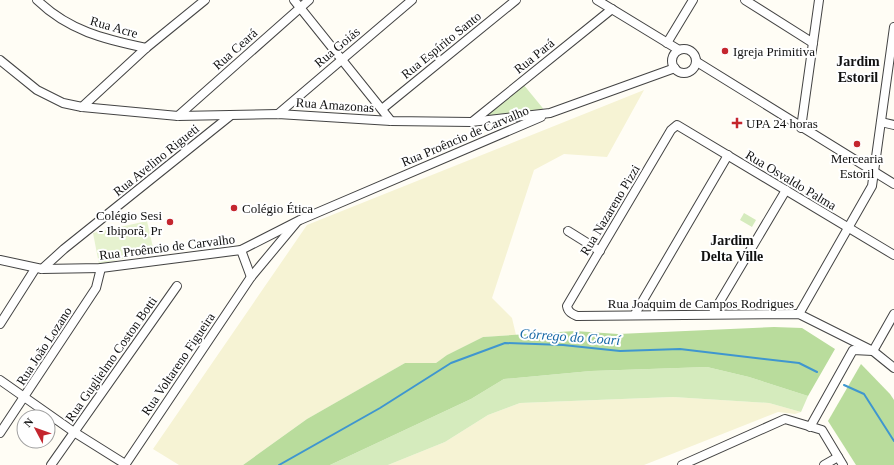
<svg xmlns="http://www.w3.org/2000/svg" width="894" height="465" font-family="Georgia,serif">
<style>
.farmland{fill:#f6f3d4}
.green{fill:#d5ebbd}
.forest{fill:#b9dc9c}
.pitch{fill:#e6f2cf}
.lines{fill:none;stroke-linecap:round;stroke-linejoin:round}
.stream{stroke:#3f96cf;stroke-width:2}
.minor-casing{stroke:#444;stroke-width:10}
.minor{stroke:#fff;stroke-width:8}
.poi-dot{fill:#c4262e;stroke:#fff;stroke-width:1.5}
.labels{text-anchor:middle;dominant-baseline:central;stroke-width:4;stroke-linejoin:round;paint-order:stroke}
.street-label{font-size:13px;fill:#111;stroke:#fff}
.poi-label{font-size:13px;fill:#111;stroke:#fff;text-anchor:start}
.neighbourhood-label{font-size:14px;font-weight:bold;fill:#111;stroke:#fff}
.water-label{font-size:14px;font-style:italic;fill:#1768a6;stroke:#fff}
</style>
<rect width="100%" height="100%" fill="#fffdf5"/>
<g class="farmland">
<path d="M 644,90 L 607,157 L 564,154 L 534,170 L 492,298 L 512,318 L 516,335 L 483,337 L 447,355 L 436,363 L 405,363 L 307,419 L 243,465 L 179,465 L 153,449 L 307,225 Z"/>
<path d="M 673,397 L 769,403 L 801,412 L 795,414 L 778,412 L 644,465 L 388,465 L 445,442 L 488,415 L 520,403 Z"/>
</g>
<g class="green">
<path d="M 523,84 L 546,112 L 482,117 Z"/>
<path d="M 744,213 L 756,220 L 752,227 L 740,220 Z"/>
<path d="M 707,367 L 749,377 L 808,396 L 801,412 L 769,403 L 673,397 L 520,403 L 488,415 L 445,442 L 388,465 L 330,465 L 471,399 L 504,379 L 591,371 Z"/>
</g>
<g class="forest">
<path d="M 774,327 L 802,328 L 835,349 L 808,396 L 749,377 L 707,367 L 591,371 L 504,379 L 471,399 L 330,465 L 243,465 L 307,419 L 405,363 L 436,363 L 447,355 L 483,337 L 575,331 L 618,334 Z"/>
<path d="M 861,364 L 890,394 L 894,400 L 894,465 L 856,465 L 828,421 Z"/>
</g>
<path class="pitch" d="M 147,221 L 154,252 L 99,264 L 93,233 Z"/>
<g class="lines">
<g class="stream">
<path d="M 844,385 L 864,394 L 894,441"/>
<path d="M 279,465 L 380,408 L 451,363 L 505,343 L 563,345 L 620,351 L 680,349 L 799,363 L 817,372"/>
</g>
<defs>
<g id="minor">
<path d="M 37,0 C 69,31 104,39 146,48"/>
<path d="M 294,0 L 391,121"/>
<path d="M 597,0 L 679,50"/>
<path d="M 745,0 L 813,43"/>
<path d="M 667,43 L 693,0"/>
<circle cx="684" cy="61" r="12"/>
<path d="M 0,60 L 37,90 L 63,103 L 82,107 L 178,116 L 278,114 L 391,121 L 471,122 L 550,113 L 675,68"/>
<path d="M 697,62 L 894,184"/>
<path d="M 82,107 L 146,48 L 205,0"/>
<path d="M 382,109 L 516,0"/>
<path d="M 278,114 L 412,0"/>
<path d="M 178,116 L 309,0"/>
<path d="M 472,122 L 612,9"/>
<path d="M 881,122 L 894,125"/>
<path d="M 801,128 L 819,0"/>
<path d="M 568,231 L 600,251"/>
<path d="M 241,250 L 251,277"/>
<path d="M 894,255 L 677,125 L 671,130 L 567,306 C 568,312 572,314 577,316 L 799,314 L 873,351 L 894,368"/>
<path d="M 0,260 L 42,269 L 101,268 L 241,250 L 300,220 L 541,117"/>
<path d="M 42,269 L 64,249 L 230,116"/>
<path d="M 713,313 L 786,190"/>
<path d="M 635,314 L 728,155"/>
<path d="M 799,314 L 872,186 L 894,27"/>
<path d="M 0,324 L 35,269"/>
<path d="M 0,380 L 74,432 L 125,464"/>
<path d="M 810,427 L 853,350 L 873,351 L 894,314"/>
<path d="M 0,433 L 96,288 L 101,268"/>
<path d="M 51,465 L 177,286"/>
<path d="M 125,465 L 251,277 L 296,223"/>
<path d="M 682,465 L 785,419 L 822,430 L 843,465"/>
<path d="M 824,465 L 838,457"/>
</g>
</defs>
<use href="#minor" class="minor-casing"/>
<use href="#minor" class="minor"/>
</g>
<g class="poi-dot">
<circle cx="725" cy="51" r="4"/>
<path d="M735 117h4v4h4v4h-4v4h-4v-4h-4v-4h4z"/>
<circle cx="857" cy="144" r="4"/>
<circle cx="234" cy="208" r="4"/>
<circle cx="170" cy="222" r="4"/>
</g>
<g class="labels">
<g class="street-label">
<text transform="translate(114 27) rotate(16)">Rua Acre</text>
<text transform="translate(441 45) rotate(-39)">Rua Espírito Santo</text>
<text transform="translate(337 47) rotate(-40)">Rua Goiás</text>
<text transform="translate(235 49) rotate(-42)">Rua Ceará</text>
<text transform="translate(534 56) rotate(-39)">Rua Pará</text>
<text transform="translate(335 105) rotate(4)">Rua Amazonas</text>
<text transform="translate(465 136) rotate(-23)">Rua Proêncio de Carvalho</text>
<text transform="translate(156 160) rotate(-39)">Rua Avelino Rigueti</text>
<text transform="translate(791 180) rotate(31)">Rua Osvaldo Palma</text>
<text transform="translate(610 210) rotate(-59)">Rua Nazareno Pizzi</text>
<text transform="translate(167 247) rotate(-7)">Rua Proêncio de Carvalho</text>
<text x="701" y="303">Rua Joaquim de Campos Rodrigues</text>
<text transform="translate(44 346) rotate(-57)">Rua João Lozano</text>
<text transform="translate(111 359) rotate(-55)">Rua Guglielmo Coston Botti</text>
<text transform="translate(178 364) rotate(-56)">Rua Voltareno Figueira</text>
</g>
<g class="poi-label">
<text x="733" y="51">Igreja Primitiva</text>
<text x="746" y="123">UPA 24 horas</text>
<text x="857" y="158" text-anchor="middle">Mercearia<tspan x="857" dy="15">Estoril</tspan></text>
<text x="242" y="208">Colégio Ética</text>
<text x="162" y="215" text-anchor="end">Colégio Sesi<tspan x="162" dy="15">- Ibiporã, Pr</tspan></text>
</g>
<g class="neighbourhood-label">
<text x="858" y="61">Jardim<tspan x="858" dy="16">Estoril</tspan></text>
<text x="732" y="240">Jardim<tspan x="732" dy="16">Delta Ville</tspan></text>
</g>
<g class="water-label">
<text transform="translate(570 337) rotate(4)">Córrego do Coarí</text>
</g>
</g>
<g transform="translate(36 429) rotate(311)"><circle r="19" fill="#ffffff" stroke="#a0a0a0"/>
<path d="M0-3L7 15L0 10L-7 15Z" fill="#c4262e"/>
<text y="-6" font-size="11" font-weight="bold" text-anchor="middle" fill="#111111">N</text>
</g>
</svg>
